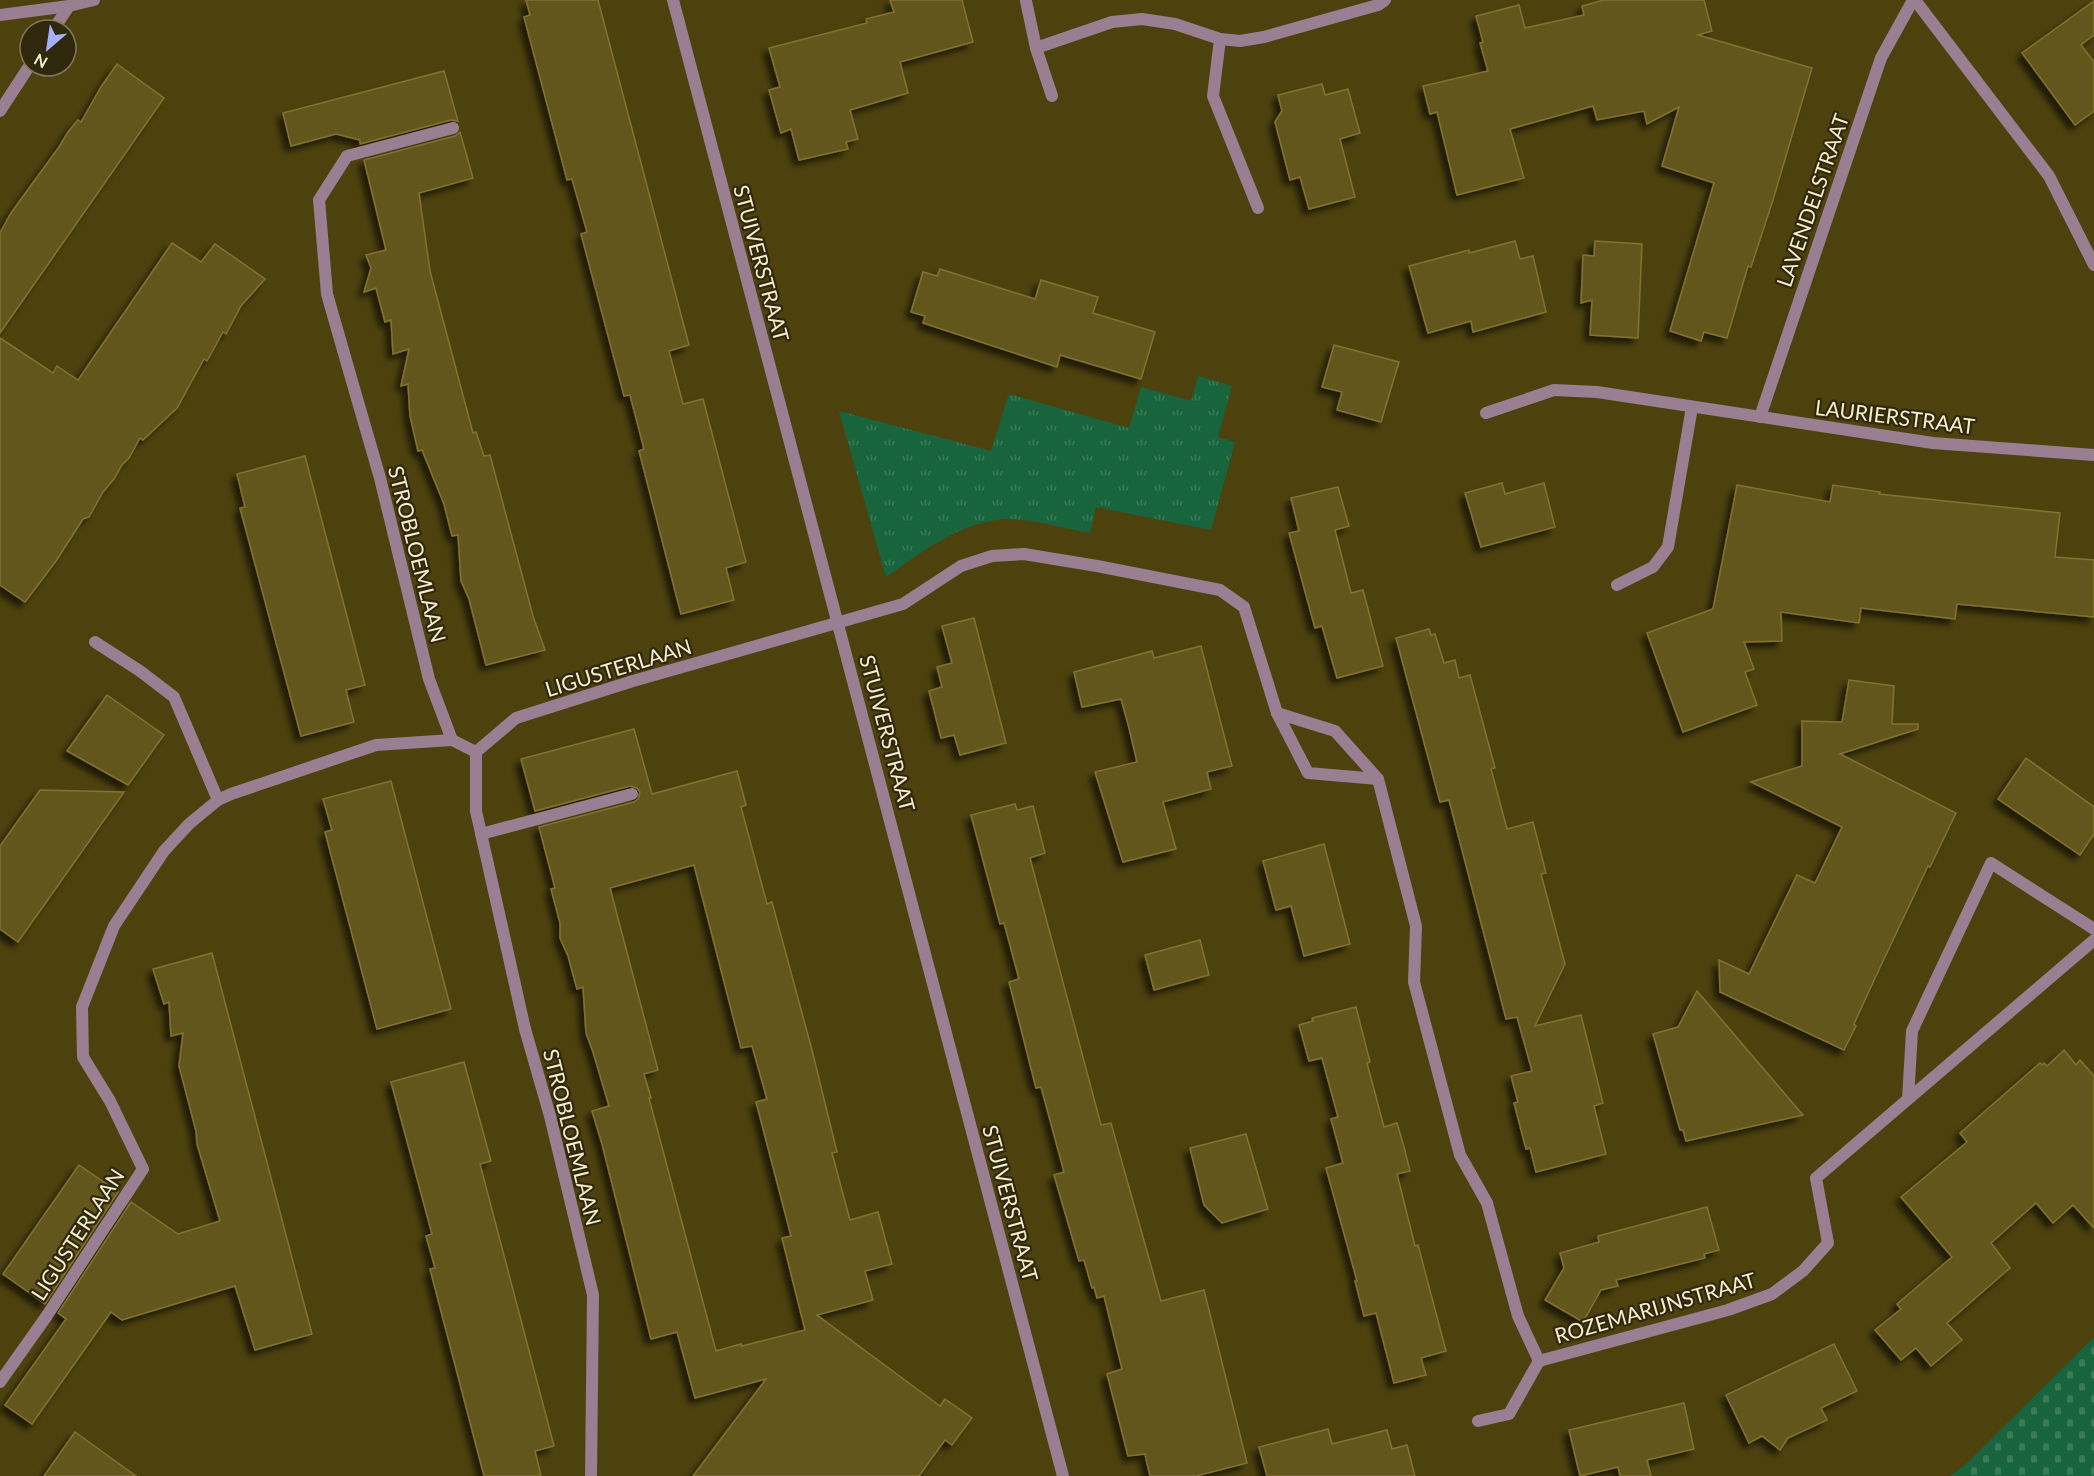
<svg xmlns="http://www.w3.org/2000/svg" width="2094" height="1476" font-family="Lato,sans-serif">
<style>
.cemetery{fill:url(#cemetery-stones)}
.park{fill:url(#park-tufts)}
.building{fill:#64571c;stroke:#817231;stroke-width:1.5;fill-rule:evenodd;filter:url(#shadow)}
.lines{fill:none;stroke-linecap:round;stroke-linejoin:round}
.lane{stroke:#9a7e92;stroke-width:12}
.street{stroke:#9a7e92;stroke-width:12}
.labels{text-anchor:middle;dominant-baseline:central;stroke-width:4.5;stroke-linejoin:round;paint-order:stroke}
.street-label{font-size:21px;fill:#f5edcd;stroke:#2f280d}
</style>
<defs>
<pattern id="cemetery-stones" width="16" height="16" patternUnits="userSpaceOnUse" patternTransform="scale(1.5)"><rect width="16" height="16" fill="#17643d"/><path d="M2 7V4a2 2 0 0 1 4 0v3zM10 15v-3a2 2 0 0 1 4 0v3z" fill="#397a58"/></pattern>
<pattern id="park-tufts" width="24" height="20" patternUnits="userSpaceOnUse" patternTransform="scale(1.5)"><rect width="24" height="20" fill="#17643d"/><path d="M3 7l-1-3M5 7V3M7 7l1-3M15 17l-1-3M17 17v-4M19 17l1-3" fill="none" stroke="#397a58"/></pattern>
<filter id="shadow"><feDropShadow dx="-5.5" dy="5.5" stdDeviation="3" flood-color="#0009"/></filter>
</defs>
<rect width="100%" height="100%" fill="#4d420e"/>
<path class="cemetery" d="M 2094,1337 L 2094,1476 L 1950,1476 L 1966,1464 Z"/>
<path class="park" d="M 1198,376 L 1232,386 L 1218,437 L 1235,442 L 1211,530 L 1096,507 L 1090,533 C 1068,529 1035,520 1013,519 C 965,518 923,551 886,577 L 839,411 L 991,451 L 1009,394 L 1129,428 L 1141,387 L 1191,401 Z"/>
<g class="building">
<path d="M 526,0 L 598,0 L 689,345 L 669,351 L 683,404 L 703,399 L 746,562 L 726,568 L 734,600 L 681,614 L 639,451 L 644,449 L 630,395 L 624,396 L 581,234 L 587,232 L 572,179 L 567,180 L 524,17 L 530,15 Z"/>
<path d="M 890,0 L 962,0 L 973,42 L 900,62 L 908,93 L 850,110 L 858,139 L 846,142 L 848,149 L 799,160 L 791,129 L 781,133 L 769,90 L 780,87 L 769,48 L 867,23 L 866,19 L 894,12 Z"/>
<path d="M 1604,0 L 1704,0 L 1712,31 L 1698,35 L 1812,68 L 1773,200 L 1751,267 L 1748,266 L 1727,338 L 1704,332 L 1701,341 L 1670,331 L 1714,183 L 1662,166 L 1679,107 L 1647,124 L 1644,111 L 1597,120 L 1593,106 L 1510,129 L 1524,178 L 1457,195 L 1437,112 L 1430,114 L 1423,86 L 1488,71 L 1480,43 L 1483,42 L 1476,16 L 1519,5 L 1525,28 L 1584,15 L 1582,6 Z"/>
<path d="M 2094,1 L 2094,35 L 2081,45 L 2094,62 L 2094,111 L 2075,125 L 2022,53 Z"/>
<path d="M 117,64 L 164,98 L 0,333 L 0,233 L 11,213 L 59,147 L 68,132 L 78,120 L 81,122 L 101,87 Z"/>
<path d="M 444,71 L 458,121 L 451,120 L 360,144 L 360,140 L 336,134 L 291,146 L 283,113 Z"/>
<path d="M 1322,84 L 1325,95 L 1348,89 L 1360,133 L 1340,139 L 1355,197 L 1309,209 L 1300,177 L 1290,180 L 1275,122 L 1282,111 L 1278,95 Z"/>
<path d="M 460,132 L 473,178 L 419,193 L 430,271 L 473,433 L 476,432 L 484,456 L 490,455 L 533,616 L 545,650 L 486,665 L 469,599 L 461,581 L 458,535 L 452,536 L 444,504 L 422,450 L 418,451 L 410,416 L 408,384 L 401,386 L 409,349 L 393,354 L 391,320 L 385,322 L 376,288 L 364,292 L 371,268 L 366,255 L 386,250 L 364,160 L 455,136 Z"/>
<path d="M 1515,241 L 1520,259 L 1533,256 L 1546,312 L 1473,332 L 1471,321 L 1428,333 L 1409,266 L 1469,250 L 1469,253 Z"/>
<path d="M 1595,241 L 1642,244 L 1638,338 L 1590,335 L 1592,300 L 1581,303 L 1583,255 L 1594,256 Z"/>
<path d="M 172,243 L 201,262 L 215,244 L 265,279 L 241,306 L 226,334 L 223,332 L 207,361 L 204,359 L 177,408 L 143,440 L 140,438 L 129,458 L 122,465 L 114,479 L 103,492 L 89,517 L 83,519 L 56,561 L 25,602 L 0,585 L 0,338 L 53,373 L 57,366 L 78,380 Z"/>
<path d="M 940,269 L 1035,299 L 1041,280 L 1098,297 L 1093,313 L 1155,332 L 1141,379 L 1060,355 L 1057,367 L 923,323 L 925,316 L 911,312 L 923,272 L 937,276 Z"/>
<path d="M 1334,345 L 1399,362 L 1381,422 L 1337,410 L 1342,392 L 1322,387 Z"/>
<path d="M 305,456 L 365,685 L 346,690 L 354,722 L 301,736 L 240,508 L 245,507 L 237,474 Z"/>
<path d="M 1502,483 L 1505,494 L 1544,483 L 1555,527 L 1481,547 L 1465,493 Z"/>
<path d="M 1737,485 L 1830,502 L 1833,485 L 1880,492 L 1879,494 L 2060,513 L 2055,557 L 2094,560 L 2094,617 L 1957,604 L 1955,619 L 1861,608 L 1859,623 L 1781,612 L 1782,641 L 1744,642 L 1754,669 L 1745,672 L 1757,705 L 1683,732 L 1647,633 L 1713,609 Z"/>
<path d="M 1338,487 L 1349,526 L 1335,530 L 1351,593 L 1363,590 L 1383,666 L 1337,678 L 1322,626 L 1315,628 L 1289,533 L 1299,531 L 1291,498 Z"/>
<path d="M 974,618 L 1006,743 L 960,755 L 954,735 L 941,738 L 929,691 L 942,687 L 937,667 L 952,663 L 942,626 Z"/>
<path d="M 1429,629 L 1431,635 L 1435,634 L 1444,663 L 1455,660 L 1459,678 L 1470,675 L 1495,768 L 1491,769 L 1507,829 L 1533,822 L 1546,873 L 1541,874 L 1565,964 L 1535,1026 L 1581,1015 L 1603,1103 L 1594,1106 L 1606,1154 L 1536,1172 L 1530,1148 L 1526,1149 L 1514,1103 L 1518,1102 L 1511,1076 L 1532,1071 L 1517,1017 L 1506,1019 L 1449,800 L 1440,802 L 1396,638 Z"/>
<path d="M 1201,646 L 1232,766 L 1207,772 L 1211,789 L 1163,802 L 1176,849 L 1123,862 L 1095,772 L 1137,762 L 1129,728 L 1121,699 L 1082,707 L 1074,672 L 1152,651 L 1154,658 Z"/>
<path d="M 1849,680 L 1894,686 L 1892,724 L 1918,724 L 1918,729 L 1840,754 L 1956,813 L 1930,867 L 1928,866 L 1876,976 L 1854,1024 L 1856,1026 L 1844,1050 L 1720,992 L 1719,960 L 1749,974 L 1797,875 L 1815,883 L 1842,827 L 1751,782 L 1802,766 L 1802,721 L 1842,722 Z"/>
<path d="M 107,695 L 164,735 L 128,785 L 67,751 Z"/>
<path d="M 634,729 L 652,794 L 737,771 L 746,805 L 741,807 L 767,904 L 772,902 L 812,1050 L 837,1152 L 832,1153 L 850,1220 L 878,1212 L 892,1264 L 865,1271 L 873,1300 L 817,1315 L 940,1406 L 945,1399 L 972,1418 L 952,1445 L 945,1440 L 919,1476 L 693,1476 L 766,1379 L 695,1398 L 677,1332 L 651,1339 L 602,1144 L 592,1111 L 609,1106 L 593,1052 L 586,1033 L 583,987 L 577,989 L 568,956 L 560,938 L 560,923 L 551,889 L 555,888 L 539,827 L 634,802 L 638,799 L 640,792 L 637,788 L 630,786 L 535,811 L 521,759 ZM 694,865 L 741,1048 L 752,1046 L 767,1099 L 756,1102 L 791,1236 L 782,1238 L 805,1330 L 742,1346 L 741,1344 L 716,1351 L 649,1098 L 651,1098 L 644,1074 L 658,1070 L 610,888 Z"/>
<path d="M 2026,758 L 2094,807 L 2094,834 L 2080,855 L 1998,799 Z"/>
<path d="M 391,781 L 451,1009 L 377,1029 L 325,832 L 332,830 L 323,799 Z"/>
<path d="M 40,790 L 124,792 L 18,942 L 0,929 L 0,846 Z"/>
<path d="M 1015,804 L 1017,810 L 1033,806 L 1045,853 L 1030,858 L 1101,1125 L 1111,1123 L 1161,1301 L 1204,1290 L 1247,1463 L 1196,1476 L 1150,1476 L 1145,1454 L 1128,1456 L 1107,1374 L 1122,1369 L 1104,1296 L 1097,1298 L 1094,1287 L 1092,1288 L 1084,1260 L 1079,1261 L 1054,1175 L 1064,1172 L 1041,1087 L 1036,1088 L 1009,982 L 1019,979 L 1004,923 L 1000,924 L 971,815 Z"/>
<path d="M 1324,844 L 1350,944 L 1304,956 L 1291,906 L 1276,910 L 1263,861 Z"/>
<path d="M 1200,940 L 1209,975 L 1154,990 L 1145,955 Z"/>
<path d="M 212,953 L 312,1334 L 255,1350 L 235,1286 L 122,1320 L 111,1312 L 32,1424 L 5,1405 L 66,1319 L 58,1313 L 131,1202 L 178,1234 L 220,1221 L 197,1144 L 196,1131 L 179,1066 L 183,1033 L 171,1036 L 169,1002 L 164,1004 L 153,969 Z"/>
<path d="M 1697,991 L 1803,1115 L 1686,1141 L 1683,1130 L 1680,1130 L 1653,1034 L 1678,1027 Z"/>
<path d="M 1356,1007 L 1370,1062 L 1367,1063 L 1384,1127 L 1397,1123 L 1404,1147 L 1410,1171 L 1397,1174 L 1415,1246 L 1418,1245 L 1446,1351 L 1421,1358 L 1426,1375 L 1394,1383 L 1376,1313 L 1364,1316 L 1355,1281 L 1357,1281 L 1326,1168 L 1343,1163 L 1331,1119 L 1338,1117 L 1322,1058 L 1309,1061 L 1299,1025 L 1313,1021 L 1312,1018 Z"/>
<path d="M 2064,1050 L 2076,1065 L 2080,1060 L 2094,1076 L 2094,1228 L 2073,1205 L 2053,1223 L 2036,1203 L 1991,1243 L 2010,1268 L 1947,1323 L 1962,1340 L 1931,1366 L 1916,1348 L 1901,1360 L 1875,1330 L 1901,1309 L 1897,1304 L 1952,1257 L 1901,1197 L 1967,1142 L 1960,1133 L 2040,1063 L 2042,1065 L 2044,1063 L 2047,1066 Z"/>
<path d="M 464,1062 L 491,1161 L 480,1164 L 554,1446 L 535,1451 L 541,1476 L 484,1476 L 430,1269 L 435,1268 L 426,1236 L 432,1234 L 391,1082 Z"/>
<path d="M 1246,1134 L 1268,1209 L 1222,1223 L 1204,1205 L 1190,1148 Z"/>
<path d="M 79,1165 L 118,1192 L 45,1304 L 3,1274 Z"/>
<path d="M 1707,1207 L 1719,1250 L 1704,1254 L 1705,1258 L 1616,1280 L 1618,1286 L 1601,1290 L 1583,1322 L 1545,1300 L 1564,1268 L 1560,1253 L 1599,1242 L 1598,1236 Z"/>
<path d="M 1834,1344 L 1857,1391 L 1821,1408 L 1827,1420 L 1788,1438 L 1780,1450 L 1762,1436 L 1749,1443 L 1726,1395 Z"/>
<path d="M 1684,1403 L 1694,1449 L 1647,1460 L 1651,1476 L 1620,1476 L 1618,1467 L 1580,1476 L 1569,1430 Z"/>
<path d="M 1328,1429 L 1332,1444 L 1387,1430 L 1392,1449 L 1407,1445 L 1415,1476 L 1267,1476 L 1259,1447 Z"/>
<path d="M 75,1432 L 136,1476 L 44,1476 Z"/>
</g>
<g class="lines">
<g class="lane">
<path d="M 1220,39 L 1213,96 L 1258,208"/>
<path d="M 343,350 L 327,294 L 319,200 L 347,156 L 453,128"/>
<path d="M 481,834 L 632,794"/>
<path d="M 0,1382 L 46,1317"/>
</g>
<g class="street">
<path d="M 673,0 L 1063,1476"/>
<path d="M 1915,0 L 2049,176 L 2094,265"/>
<path d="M 1026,1 L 1036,48"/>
<path d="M 0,15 L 69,6 L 94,0"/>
<path d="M 53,30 L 69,6"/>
<path d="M 1052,96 L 1036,48 L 1112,22 L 1142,19 L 1175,24 L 1220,39 L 1240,41 L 1264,37 L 1378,5 L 1385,0"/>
<path d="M 0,111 L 30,65"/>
<path d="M 343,350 L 380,478 L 429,679 L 452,740 L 476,752"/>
<path d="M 1486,413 L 1554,390 L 1597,392 L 1933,443 L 2094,455"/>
<path d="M 1760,417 L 1881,58 L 1913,0"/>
<path d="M 1617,585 L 1653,567 L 1668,547 L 1692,407"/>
<path d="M 1277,713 L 1335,731 L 1378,779 L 1416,926 L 1414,982 L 1460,1155 L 1487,1203 L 1518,1316 L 1539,1361 L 1728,1310 L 1772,1294 L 1803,1271 L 1828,1243 L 1816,1178 L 2094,940"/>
<path d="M 218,800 L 231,794 L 376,745 L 452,740"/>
<path d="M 1908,1099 L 1912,1031 L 1991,863 L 2094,929"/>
<path d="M 46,1317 L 143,1169 L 110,1101 L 83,1057 L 82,1007 L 114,926 L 164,851 L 189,824 L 218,800 L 174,697 L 140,671 L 95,642"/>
<path d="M 1478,1421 L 1509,1414 L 1539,1361"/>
<path d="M 591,1476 L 593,1295 L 550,1116 L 525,1029 L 476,811 L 476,752 L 516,718 L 633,681 L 903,604 L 961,566 L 992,556 L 1024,554 L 1097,566 L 1220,590 L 1244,607 L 1277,713 L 1308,773 L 1378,779"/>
</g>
</g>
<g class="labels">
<g class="street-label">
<text transform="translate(1812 200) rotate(-71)">LAVENDELSTRAAT</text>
<text transform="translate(762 263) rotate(75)">STUIVERSTRAAT</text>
<text transform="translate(1895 416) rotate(7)">LAURIERSTRAAT</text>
<text transform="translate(418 554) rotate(76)">STROBLOEMLAAN</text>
<text transform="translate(618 667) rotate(-17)">LIGUSTERLAAN</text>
<text transform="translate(888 733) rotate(75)">STUIVERSTRAAT</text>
<text transform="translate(573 1137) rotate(76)">STROBLOEMLAAN</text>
<text transform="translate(1011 1203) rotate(75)">STUIVERSTRAAT</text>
<text transform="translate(77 1234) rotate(-57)">LIGUSTERLAAN</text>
<text transform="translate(1655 1307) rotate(-16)">ROZEMARIJNSTRAAT</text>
</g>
</g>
<g transform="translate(48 48) rotate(209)"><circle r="28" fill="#2f280d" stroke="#7e775a" stroke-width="1.5"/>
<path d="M0-4.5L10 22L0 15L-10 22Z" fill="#a5b1fc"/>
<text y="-9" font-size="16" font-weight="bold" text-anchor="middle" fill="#f5edcd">N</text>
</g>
</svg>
